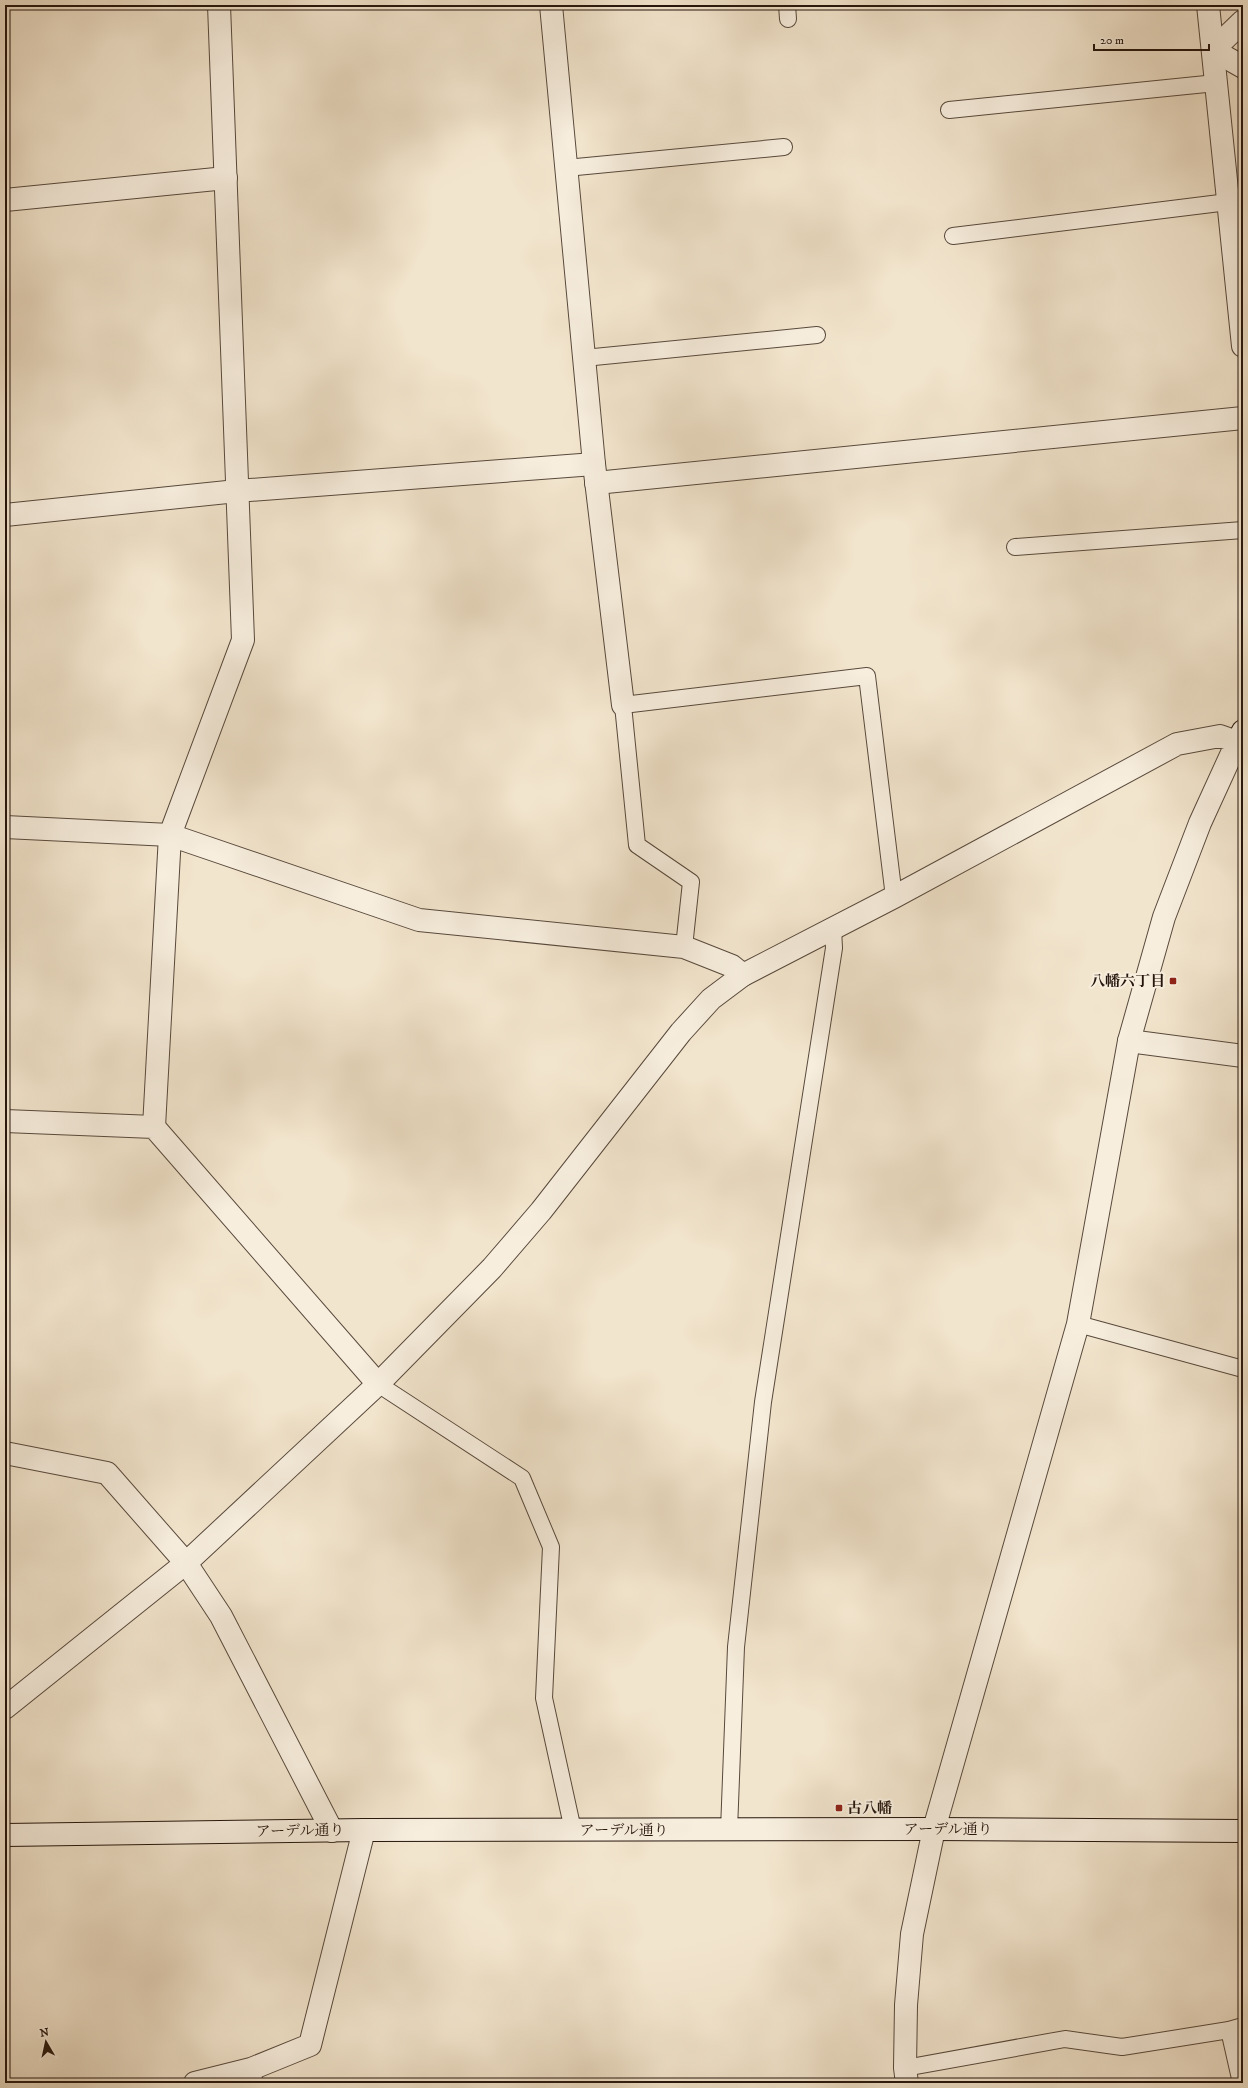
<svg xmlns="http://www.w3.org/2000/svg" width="1248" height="2088" font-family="'IM FELL DW Pica','Noto Serif JP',serif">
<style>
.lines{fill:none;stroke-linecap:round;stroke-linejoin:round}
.lane-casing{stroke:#58493c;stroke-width:18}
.street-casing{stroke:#58493c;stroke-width:24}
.secondary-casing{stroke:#25150c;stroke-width:24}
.lane{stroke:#f7eede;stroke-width:16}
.street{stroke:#f7eede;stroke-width:22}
.secondary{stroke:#f7eede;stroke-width:22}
.poi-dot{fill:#8f2418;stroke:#f7eede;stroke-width:1.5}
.labels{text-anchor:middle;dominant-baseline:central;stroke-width:4;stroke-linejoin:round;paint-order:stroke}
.poi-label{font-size:15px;font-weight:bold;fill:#25150c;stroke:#f7eede;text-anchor:end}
.street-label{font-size:15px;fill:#25150c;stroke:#f7eede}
</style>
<rect width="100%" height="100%" fill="#f2e5cd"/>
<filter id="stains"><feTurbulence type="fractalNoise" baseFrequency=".005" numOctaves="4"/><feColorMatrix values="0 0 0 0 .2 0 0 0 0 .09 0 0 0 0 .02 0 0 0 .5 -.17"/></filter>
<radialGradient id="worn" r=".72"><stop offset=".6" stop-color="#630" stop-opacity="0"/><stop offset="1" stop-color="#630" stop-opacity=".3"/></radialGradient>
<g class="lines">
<defs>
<g id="lane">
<path d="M 787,5 L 788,19"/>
<path d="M 949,110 L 1216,83"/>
<path d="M 566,168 L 784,147"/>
<path d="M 953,236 L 1228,202"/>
<path d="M 584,358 L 817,335"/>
<path d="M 1015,547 L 1243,530"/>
<path d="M 684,947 L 691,882 L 637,845 L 623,705 L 867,676 L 894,897"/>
<path d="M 1078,1324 L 1243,1369"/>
<path d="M 378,1384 L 522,1478 L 551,1547 L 544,1698 L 573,1830"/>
<path d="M 729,1830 L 736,1647 L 763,1402 L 834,948 L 833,929"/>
<path d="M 1229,2030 L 1241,2083"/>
<path d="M 905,2068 L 1065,2039 L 1122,2047 L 1229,2030 L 1243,2026"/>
<path d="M 251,2069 L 255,2083"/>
</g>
<g id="street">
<path d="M 551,5 L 594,464 L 623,705"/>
<path d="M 1208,5 L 1243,346"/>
<path d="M 1243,21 L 1213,50 L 1243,67"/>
<path d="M 5,200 L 226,178"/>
<path d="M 596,483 L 1243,418"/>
<path d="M 5,515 L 237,491 L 594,464"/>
<path d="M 5,827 L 170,835 L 419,920 L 684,947 L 732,966 L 743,975"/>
<path d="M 1129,1041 L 1243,1056"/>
<path d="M 5,1121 L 154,1127 L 378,1384"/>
<path d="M 154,1127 L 170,835 L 243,640 L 219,5"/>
<path d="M 5,1453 L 107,1473 L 186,1563 L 221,1616 L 332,1831"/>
<path d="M 5,1708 L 186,1563 L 378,1384 L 492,1268 L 541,1211 L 681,1032 L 711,999 L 743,975 L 894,897 L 1177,744 L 1220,736 L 1237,742 L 1200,823 L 1164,917 L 1129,1041 L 1078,1324 L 934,1829 L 912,1934 L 906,2005 L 905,2068 L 907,2083"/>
<path d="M 195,2083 L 251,2069 L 310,2045 L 364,1830"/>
</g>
<g id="secondary">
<path d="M 1237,742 L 1243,731"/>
<path d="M 5,1835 L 364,1830 L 934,1829 L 1243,1831"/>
</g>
</defs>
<use href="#lane" class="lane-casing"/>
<use href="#street" class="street-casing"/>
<use href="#secondary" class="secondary-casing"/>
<use href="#lane" class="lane"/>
<use href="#street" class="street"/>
<use href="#secondary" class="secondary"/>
</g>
<g class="poi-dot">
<rect x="1169" y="977" width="8" height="8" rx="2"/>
<rect x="835" y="1804" width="8" height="8" rx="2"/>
</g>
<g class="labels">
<g class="poi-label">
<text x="1165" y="981">八幡六丁目</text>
<text x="847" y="1808" text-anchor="start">古八幡</text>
</g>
<g class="street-label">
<text x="948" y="1829">アーデル通り</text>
<text x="624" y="1830">アーデル通り</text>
<text transform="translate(300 1831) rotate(-1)">アーデル通り</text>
</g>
</g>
<rect width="1248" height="2088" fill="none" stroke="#f2e5cd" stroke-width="20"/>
<rect x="6" y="6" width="1236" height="2076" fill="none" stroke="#25150c" stroke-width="2"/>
<rect x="10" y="10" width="1228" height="2068" fill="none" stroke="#25150c"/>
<g transform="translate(46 2042) rotate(351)" stroke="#f7eede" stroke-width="3" paint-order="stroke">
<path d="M0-3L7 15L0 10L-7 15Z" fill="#25150c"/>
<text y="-6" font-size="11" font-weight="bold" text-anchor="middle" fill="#25150c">N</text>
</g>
<path d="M1094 44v6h115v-6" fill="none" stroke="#25150c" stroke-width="2"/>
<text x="1100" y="44" font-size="12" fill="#25150c" stroke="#f7eede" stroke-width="3" paint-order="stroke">20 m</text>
<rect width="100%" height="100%" filter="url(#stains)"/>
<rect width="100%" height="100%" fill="url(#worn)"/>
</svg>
